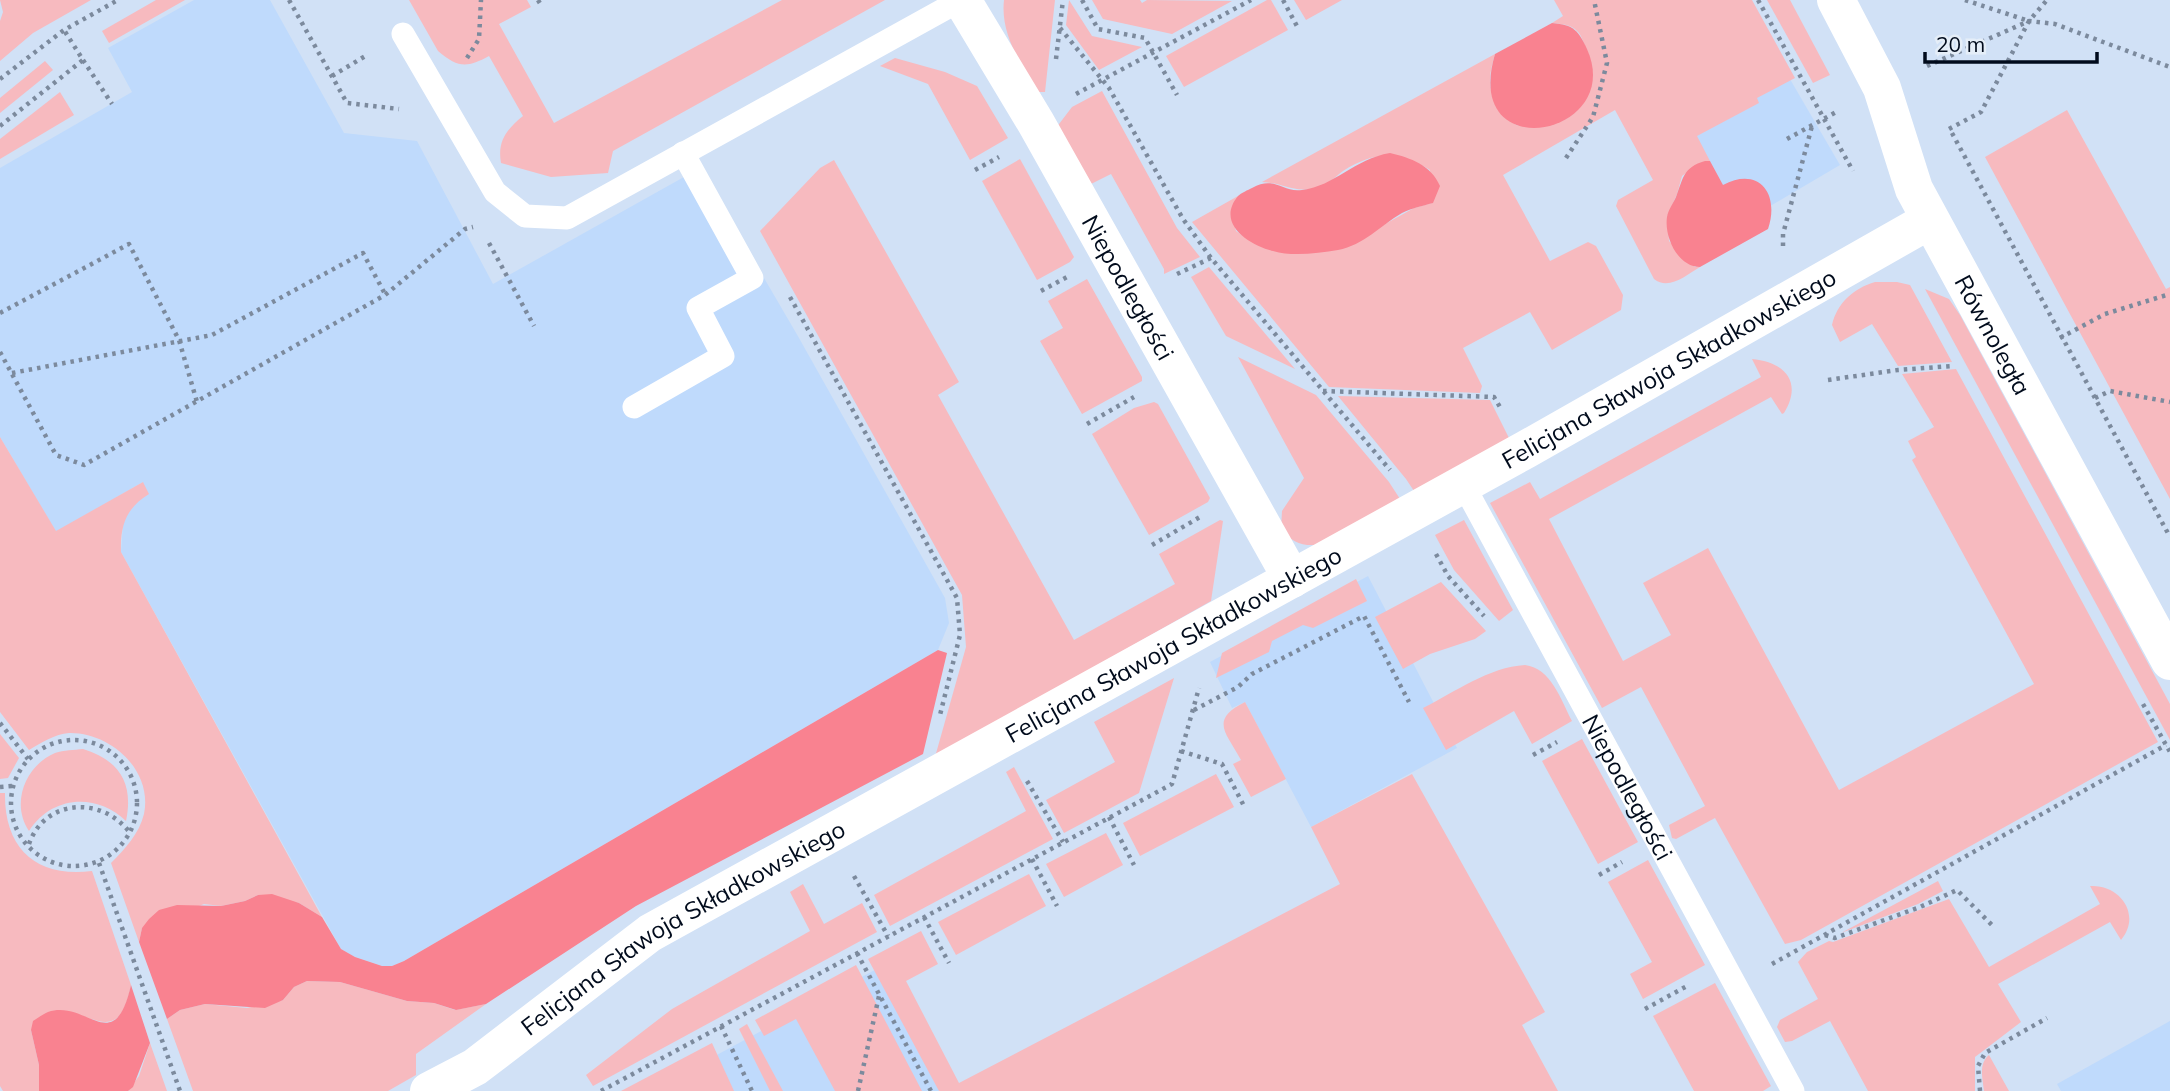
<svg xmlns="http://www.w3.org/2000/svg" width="2170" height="1091" font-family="Mulish,sans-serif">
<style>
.built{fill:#bfdafc}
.green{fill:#f7babf}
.forest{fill:#f98290}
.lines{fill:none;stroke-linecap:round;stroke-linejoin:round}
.path{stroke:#7c8a9d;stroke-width:4.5;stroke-dasharray:3.5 5;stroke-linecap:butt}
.service{stroke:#fff;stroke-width:23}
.minor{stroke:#fff;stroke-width:38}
.labels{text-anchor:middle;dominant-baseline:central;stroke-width:6;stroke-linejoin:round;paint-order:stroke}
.street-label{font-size:24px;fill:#010b1c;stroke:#e5eef8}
</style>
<rect width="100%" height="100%" fill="#d1e1f6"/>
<g class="built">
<path d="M 194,0 L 270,0 L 344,133 L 417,141 L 493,284 L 700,168 L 799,338 L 945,598 L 949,623 L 938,650 L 404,961 L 392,966 L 382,966 L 355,957 L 341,949 L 121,552 L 123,523 L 130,508 L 137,501 L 143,482 L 56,532 L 0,437 L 0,168 L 132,92 L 108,48 Z"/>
<path d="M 1780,62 L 1840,165 L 1728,231 L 1668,127 Z"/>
<path d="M 1368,576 L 1457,748 L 1311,827 L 1245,702 L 1232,708 L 1210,662 Z"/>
<path d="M 884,965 L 948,1091 L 650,1091 Z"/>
<path d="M 2170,1021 L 2170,1091 L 2061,1091 L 2057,1084 Z"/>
</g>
<g class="green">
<path d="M 0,0 L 91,0 L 33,33 L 0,61 L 0,21 L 3,12 Z"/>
<path d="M 156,0 L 185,0 L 109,43 L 102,31 Z"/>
<path d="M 409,0 L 527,0 L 531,7 L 499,24 L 554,123 L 782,0 L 885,0 L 613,151 L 608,173 L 551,177 L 501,163 C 497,141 507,129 523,116 L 489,56 C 467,68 458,68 438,51 Z"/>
<path d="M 1004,0 L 1055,0 L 1045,92 L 1037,92 C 1021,64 1000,34 1004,0 Z"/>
<path d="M 1069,0 L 1092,36 L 1142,47 L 1099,70 L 1066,25 Z"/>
<path d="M 1092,0 L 1140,0 L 1142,3 L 1147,0 L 1232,1 L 1172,34 L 1103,19 Z"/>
<path d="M 1267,0 L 1271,0 L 1288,30 L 1184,87 L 1166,56 Z"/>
<path d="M 1294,0 L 1342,0 L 1306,20 Z"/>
<path d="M 1554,0 L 1752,0 L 1795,78 L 1757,98 L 1759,103 L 1697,136 L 1710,161 L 1700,163 L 1682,176 L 1677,194 L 1667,217 L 1669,241 L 1695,267 L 1700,267 C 1686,275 1669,291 1654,279 L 1616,206 L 1618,200 L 1653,180 L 1615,110 L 1503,175 L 1550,261 L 1588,242 L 1596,246 L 1623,295 L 1621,310 L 1552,350 L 1530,312 L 1463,348 L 1482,386 L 1480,393 L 1329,387 L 1192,222 L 1238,196 L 1231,212 L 1236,231 L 1243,236 L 1292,253 L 1340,249 L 1414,208 L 1432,203 L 1430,170 C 1398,151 1375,151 1343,171 C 1334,178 1327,185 1315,188 C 1292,193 1284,183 1262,182 L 1495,54 C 1484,92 1491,97 1516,125 C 1550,131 1585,120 1590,82 C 1592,71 1592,61 1587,50 C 1584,45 1582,35 1577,31 C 1571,24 1560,24 1552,23 L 1563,16 Z"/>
<path d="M 1767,0 L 1790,0 L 1830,75 L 1813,83 Z"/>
<path d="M 895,58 L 945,72 L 977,86 L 1008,138 L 970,160 L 928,84 L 880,66 Z"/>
<path d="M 45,61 L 53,70 L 0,113 L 0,98 Z"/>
<path d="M 1102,91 L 1177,228 L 1200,257 L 1164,274 L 1164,269 L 1111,174 L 1089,185 L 1056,128 L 1072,107 Z"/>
<path d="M 60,92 L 74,115 L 0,159 L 0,139 Z"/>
<path d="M 2067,110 L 2166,289 L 2170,287 L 2170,499 L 1985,157 Z"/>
<path d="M 1020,159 L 1074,257 L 1070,262 L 1037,280 L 982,181 Z"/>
<path d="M 834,160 L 959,382 L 938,395 L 1074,640 L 1175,584 L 1159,554 L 1220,520 L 1223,521 L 1211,601 L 935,757 L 966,647 L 962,595 L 760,231 L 820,168 Z"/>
<path d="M 1209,267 L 1295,369 L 1226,336 L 1191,277 Z"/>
<path d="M 1087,279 L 1142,377 L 1142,381 L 1082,414 L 1040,341 L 1063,328 L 1048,301 Z"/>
<path d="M 1875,282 L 1897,282 L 1910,285 L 1952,362 L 1898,366 L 1872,324 L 1840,342 L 1832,325 C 1837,303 1854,288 1875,282 Z"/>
<path d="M 1925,289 L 1949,299 L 1960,315 L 2170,704 L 2170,740 Z"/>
<path d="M 1238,357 L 1316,395 L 1389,482 L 1400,499 L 1316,545 C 1300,546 1291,541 1281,529 L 1282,511 L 1304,478 Z"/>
<path d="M 1752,359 C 1785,362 1803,382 1784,413 L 1782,414 L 1771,397 L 1549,519 L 1623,661 L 1671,635 L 1643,583 L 1708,548 L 1839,790 L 2034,684 L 1912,460 L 1916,457 L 1908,441 L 1934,427 L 1902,374 L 1956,369 L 2158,742 L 1801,940 L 1785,944 L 1715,818 L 1676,839 L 1672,838 L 1669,825 L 1705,806 L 1641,687 L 1602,708 L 1490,503 L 1530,482 L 1540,499 L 1761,377 Z"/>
<path d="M 1338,396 L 1490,400 L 1509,438 L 1414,491 L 1406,479 Z"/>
<path d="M 1154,402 L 1158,404 L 1210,498 L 1208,502 L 1149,535 L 1092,434 L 1134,408 Z"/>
<path d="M 0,437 L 56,531 L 143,482 L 149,494 C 126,508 120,526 121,552 L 322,917 L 299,903 L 258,895 L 245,901 L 221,906 L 204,904 L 142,928 L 139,942 L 111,863 C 125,849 139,834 144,814 C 153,770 110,732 69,733 C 55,734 41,743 29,750 L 0,712 Z"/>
<path d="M 1464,520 L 1513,610 L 1499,621 L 1454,570 L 1435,535 Z"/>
<path d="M 1356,579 L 1367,601 L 1313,628 L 1303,625 L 1272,641 L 1269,652 L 1216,678 L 1222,653 Z"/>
<path d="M 1441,582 L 1486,631 L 1475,639 L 1430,654 L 1403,669 L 1375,617 Z"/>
<path d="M 1525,665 C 1551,668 1561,700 1572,721 L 1532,744 L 1514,711 L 1446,750 L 1423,708 C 1455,692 1489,667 1525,665 Z"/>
<path d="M 1174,678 L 1139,793 L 1064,833 L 1046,800 L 1115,762 L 1094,722 Z"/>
<path d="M 1245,702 L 1286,779 L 1251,797 L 1233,764 L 1241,760 C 1226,732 1209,720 1245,702 Z"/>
<path d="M 0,734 L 19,758 L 8,778 L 0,779 Z"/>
<path d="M 1582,739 L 1638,842 L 1598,864 L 1542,761 Z"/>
<path d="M 83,749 C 119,760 134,783 126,821 C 96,792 51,796 29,831 C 10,803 26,765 55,753 C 64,750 74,750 83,749 Z"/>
<path d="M 1014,767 L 1053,839 L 890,926 L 874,895 L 1026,811 L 1006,772 Z"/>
<path d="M 1216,774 L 1234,807 L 1140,856 L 1123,823 Z"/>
<path d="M 1412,774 L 1545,1012 L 1522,1025 L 1558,1091 L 939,1091 L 868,959 L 921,931 L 938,964 L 906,981 L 959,1083 L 1340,884 L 1311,827 Z"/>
<path d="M 0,793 L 5,793 C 4,849 37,878 92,871 L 131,985 C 126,1008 120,1030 92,1019 L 31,1030 L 39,1065 L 39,1091 L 3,1091 L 0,1086 Z"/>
<path d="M 1106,833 L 1123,865 L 1064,897 L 1046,864 Z"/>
<path d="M 1648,860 L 1705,965 L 1643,999 L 1630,974 L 1652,962 L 1608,882 Z"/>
<path d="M 1029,874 L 1046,906 L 956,955 L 938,922 Z"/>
<path d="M 1938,881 L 1943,891 L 1918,904 L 1841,933 Z"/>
<path d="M 803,884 L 824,924 L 862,903 L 877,932 L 593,1086 L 586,1075 L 672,1009 L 810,931 L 790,892 Z"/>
<path d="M 2090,886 C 2120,884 2142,915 2121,940 L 2110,922 L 1998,984 L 2021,1022 L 1975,1057 L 1975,1091 L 1868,1091 L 1830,1021 L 1792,1041 L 1785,1042 L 1777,1027 L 1780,1020 L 1818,999 L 1798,962 L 1807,952 L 1829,941 L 1833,942 L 1949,899 L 1989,967 L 2100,904 Z"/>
<path d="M 856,965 L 922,1091 L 835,1091 L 796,1019 L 764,1036 L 755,1020 Z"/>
<path d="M 307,981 L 340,982 L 407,1001 L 434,1003 L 455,1010 L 486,1004 L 416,1054 L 416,1075 L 388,1091 L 193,1091 L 167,1019 L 180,1010 L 205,1004 L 247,1008 L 283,1000 L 294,987 Z"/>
<path d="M 1715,983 L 1771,1086 L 1763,1091 L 1694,1091 L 1653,1016 Z"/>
<path d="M 747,1024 L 783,1091 L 770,1091 L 739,1029 Z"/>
<path d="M 150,1043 L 167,1091 L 128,1091 L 139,1076 Z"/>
<path d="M 712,1043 L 734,1091 L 621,1091 Z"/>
<path d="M 1989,1055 L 2009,1091 L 1984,1091 C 1983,1079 1978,1064 1989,1055 Z"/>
</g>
<g class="forest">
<path d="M 1552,23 C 1574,25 1578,30 1587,49 C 1626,136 1461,169 1495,54 Z"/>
<path d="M 1390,153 C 1411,158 1431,165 1440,186 L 1433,203 C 1422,206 1412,208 1402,213 C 1380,226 1364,245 1338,250 C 1318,253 1293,257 1273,251 C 1250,245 1215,224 1238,196 C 1241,193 1248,190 1252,188 C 1275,175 1282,193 1302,190 C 1335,186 1354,159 1390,153 Z"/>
<path d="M 1705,161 L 1710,161 L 1723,185 C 1759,166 1780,194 1768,229 L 1700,267 C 1678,267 1664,237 1667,217 C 1668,210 1673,204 1676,197 C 1683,179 1683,167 1705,161 Z"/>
<path d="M 938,650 L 947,653 L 923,754 L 636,906 L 486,1004 L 456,1010 L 434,1003 L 407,1001 L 340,982 L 307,981 L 294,987 L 283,1000 L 265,1008 L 205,1004 L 180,1010 L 167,1019 L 139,942 L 142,928 L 149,919 L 159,910 L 177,905 L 221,906 L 245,901 L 258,895 L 272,894 L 299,903 L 322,917 L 341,949 L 355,957 L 382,966 L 392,966 L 404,961 Z"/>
<path d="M 131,985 L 150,1043 L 133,1087 L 128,1091 L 39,1091 L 39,1065 L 31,1030 L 33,1021 C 38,1018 43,1014 48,1012 C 87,999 114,1059 131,985 Z"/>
</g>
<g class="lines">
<g class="path">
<path d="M 289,0 L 347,103 L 399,109"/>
<path d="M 538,0 L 541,5"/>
<path d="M 1082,0 L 1098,29 L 1145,38 L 1177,95"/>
<path d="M 1283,0 L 1298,28"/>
<path d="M 1758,0 L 1853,171"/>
<path d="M 1965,0 L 2029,21"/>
<path d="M 1060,28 L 1109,88 L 1183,219 L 1211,258 L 1390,470"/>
<path d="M 467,58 L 479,39 L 481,0"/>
<path d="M 1056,59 L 1063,0"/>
<path d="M 83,60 L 112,104"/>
<path d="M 1927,66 L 2029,21 L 2055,24 L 2170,67"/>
<path d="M 332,76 L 367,55"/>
<path d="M 0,79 L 64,30 L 118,0"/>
<path d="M 1076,94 L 1251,0"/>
<path d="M 0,126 L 83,60 L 64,30"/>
<path d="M 1949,129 L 1981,112 L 2029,21 L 2047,0"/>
<path d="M 1952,133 L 2170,537"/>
<path d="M 1787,139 L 1838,111"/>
<path d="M 1566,158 L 1593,117 L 1607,63 L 1594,0"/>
<path d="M 975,170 L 999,157"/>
<path d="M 489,243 L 534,326"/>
<path d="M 1783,246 L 1783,234 L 1812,126"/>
<path d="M 1177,274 L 1211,258"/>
<path d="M 1041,291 L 1067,277"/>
<path d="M 790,297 L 957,598 L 960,635 L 940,715"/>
<path d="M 0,313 L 129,244 L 179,340 L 197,402"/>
<path d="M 2060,338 L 2105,314 L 2170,294"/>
<path d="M 0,352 L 56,455 L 84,465 L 385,295 L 465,229 L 473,227"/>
<path d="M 12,373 L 212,335 L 363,253 L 385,294"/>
<path d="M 1828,380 L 1898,370 L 1953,366"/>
<path d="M 1323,391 L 1494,397 L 1500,407"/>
<path d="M 2095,398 L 2110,391 L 2170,402"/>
<path d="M 1087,424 L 1134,397"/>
<path d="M 1152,545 L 1200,517"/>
<path d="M 1436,554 L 1448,576 L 1484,616"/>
<path d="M 2143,704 L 2170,752"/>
<path d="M 1194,710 L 1238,687 L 1252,674 L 1364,616 L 1409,702"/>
<path d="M 0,723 L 28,759"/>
<circle cx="74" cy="803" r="63"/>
<path d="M 1181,751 L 1222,764 L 1244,806"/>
<path d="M 1533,755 L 1557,742"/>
<path d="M 1027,781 L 1063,842"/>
<path d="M 0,787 L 13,786"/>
<path d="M 1109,817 L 1134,865"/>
<path d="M 29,844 C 45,798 103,796 130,833"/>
<path d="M 1032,859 L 1057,906"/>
<path d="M 99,863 L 180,1091"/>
<path d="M 1599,875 L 1622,862"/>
<path d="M 854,876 L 888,936"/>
<path d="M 924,917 L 949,963"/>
<path d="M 1825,935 L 1835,938 L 1920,907 L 1957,890 L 1992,925"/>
<path d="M 857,953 L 931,1091"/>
<path d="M 1772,964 L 2166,745"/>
<path d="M 1645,1009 L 1687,986"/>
<path d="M 721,1026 L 752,1091"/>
<path d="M 601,1091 L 1172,784 L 1199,688"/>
<path d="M 858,1091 L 879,996"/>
<path d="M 1980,1091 L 1978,1066 L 1985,1053 L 2047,1018"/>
</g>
<g class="service">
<path d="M 403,34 L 495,192 L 525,216 L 567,218 L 961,0"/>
<path d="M 634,407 L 723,356 L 698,308 L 752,278 L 683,153"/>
<path id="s1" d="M 1463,484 L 1793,1091"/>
</g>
<g class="minor">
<path id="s2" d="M 962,0 L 1036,123 L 1292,579"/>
<path id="s3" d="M 1836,0 L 1882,88 L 1914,189 L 2170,661"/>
<path id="s4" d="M 429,1091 L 475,1067 L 650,933 L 1525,450 L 1930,220"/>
</g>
</g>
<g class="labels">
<g class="street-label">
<text stroke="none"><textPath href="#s2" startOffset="332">Niepodległości</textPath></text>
<text stroke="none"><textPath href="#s3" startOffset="371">Równoległa</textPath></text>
<text stroke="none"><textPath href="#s4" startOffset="1437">Felicjana Sławoja Składkowskiego</textPath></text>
<text stroke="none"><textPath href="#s4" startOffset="870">Felicjana Sławoja Składkowskiego</textPath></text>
<text stroke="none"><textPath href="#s1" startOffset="345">Niepodległości</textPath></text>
<text stroke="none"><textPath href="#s4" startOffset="303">Felicjana Sławoja Składkowskiego</textPath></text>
</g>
</g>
<path d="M1925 52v10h172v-10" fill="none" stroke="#010b1c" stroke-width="3.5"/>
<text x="1936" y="52" font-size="21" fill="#010b1c" stroke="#e5eef8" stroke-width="5" paint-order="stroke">20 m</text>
</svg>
